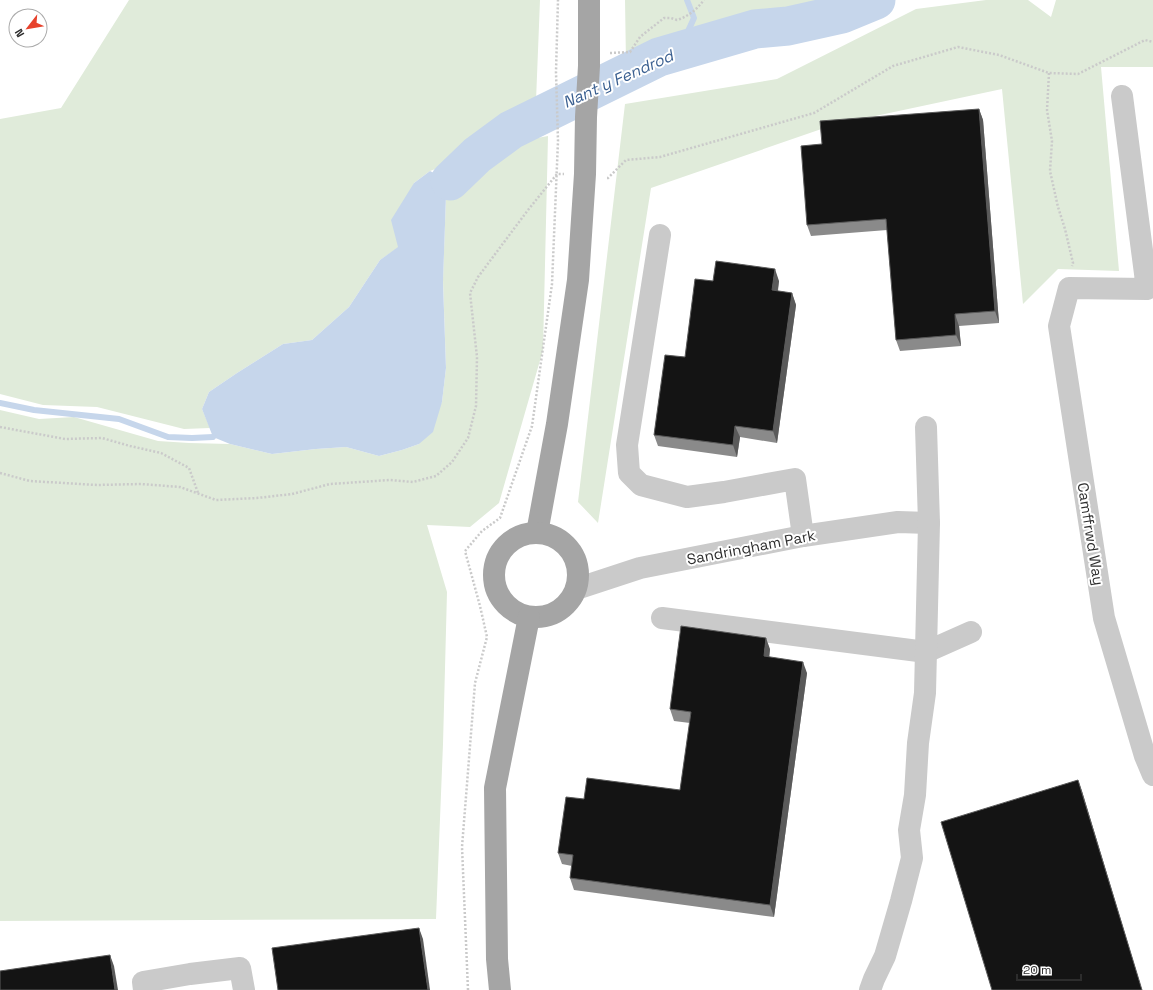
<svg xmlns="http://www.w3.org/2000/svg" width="1153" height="990" font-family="'Space Grotesk',sans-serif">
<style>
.green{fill:#e0ebda}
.water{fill:#c6d6eb}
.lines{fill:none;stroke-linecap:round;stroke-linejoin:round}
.stream{stroke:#c6d6eb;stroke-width:6}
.river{stroke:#c6d6eb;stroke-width:39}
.path{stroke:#cacaca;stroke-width:2.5;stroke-dasharray:2 2;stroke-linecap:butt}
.minor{stroke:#cacaca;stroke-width:22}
.major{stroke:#a5a5a5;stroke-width:22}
.wall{fill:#8a8a8a}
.shaded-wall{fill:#5a5a5a}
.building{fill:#141414;stroke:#5a5a5a}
.labels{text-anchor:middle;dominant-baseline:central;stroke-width:4;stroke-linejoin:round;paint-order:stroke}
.street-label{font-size:15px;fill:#2d2d2d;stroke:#fff}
.water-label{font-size:16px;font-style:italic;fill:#3a5f90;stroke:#fff}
</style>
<rect width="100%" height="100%" fill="#fff"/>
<g class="green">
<path d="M 129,0 L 540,0 L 536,101 L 451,163 L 430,171 L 414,183 L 399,247 L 380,260 L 349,307 L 312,340 L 283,344 L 237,373 L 209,392 L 202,409 L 210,428 L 184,429 L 97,407 L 43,405 L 0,394 L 0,119 L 61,108 Z"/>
<path d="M 625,0 L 853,0 L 833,9 L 759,22 L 682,42 L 626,63 Z"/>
<path d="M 986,0 L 1028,0 L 1051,17 L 1056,0 L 1153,0 L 1153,67 L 1101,67 L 1119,271 L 1058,269 L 1023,304 L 1002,89 L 833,125 L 651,188 L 598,523 L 578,502 L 625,104 L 777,79 L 916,9 Z"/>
<path d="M 548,136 L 543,350 L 499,503 L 470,527 L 427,525 L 447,592 L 443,744 L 436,919 L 0,921 L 0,410 L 39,419 L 74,417 L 158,441 L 189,443 L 230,444 L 272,454 L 316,449 L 346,447 L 379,456 L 402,450 L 419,444 L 442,402 L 446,368 L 443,280 L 446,196 L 486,156 L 510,143 Z"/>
</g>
<path class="water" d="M 430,171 L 450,181 L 446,196 L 443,282 L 446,368 L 442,402 L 433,432 L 419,444 L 402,450 L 379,456 L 346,447 L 316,449 L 272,454 L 230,444 L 213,437 L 202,409 L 209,392 L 237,373 L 283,344 L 312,340 L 349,307 L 380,260 L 398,247 L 391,220 L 414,183 Z"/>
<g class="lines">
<g class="stream">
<path d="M 787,40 L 788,26"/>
<path d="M 679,51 L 694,18 L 687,0"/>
<path d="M 0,403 L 34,410 L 119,419 L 168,437 L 192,438 L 213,437"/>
</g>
<path class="river" d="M 450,181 L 477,155 L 511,130 L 659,57 L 755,29 L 788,26 L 842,14 L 876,0"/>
<g class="path">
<path d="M 610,53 L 630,52 L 640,37 L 664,18 L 671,18 L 677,20 C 689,16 696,10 704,0"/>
<path d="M 1049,73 L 1047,110 L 1052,141 L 1050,171 L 1058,207 L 1065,229 L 1073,263 L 1072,266"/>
<path d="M 607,178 L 608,178 L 626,160 L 660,157 L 814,113 L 893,66 L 958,47 L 999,55 L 1049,73 L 1078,74 L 1145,40 L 1153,42"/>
<path d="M 0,427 L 65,439 L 102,438 L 130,446 L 161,453 L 189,468 L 198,493"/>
<path d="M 0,473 L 30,481 L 97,485 L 141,484 L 180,487 L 216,500 L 257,498 L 292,494 L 330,484 L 390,480 L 413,482 L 436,476 L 452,462 L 468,438 L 476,406 L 477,357 L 470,293 L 478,277 L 528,210 L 557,174 L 564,174"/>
<path d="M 468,990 L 462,847 L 475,683 L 487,637 L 480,606 L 465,551 L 482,531 L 500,518 L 532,426 L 552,284 L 558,141 L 556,72 L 558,0"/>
</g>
<g class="minor">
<path d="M 1122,96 L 1147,289 L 1069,288 L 1059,326 L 1104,618 L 1145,756 L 1153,775"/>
<path d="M 660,235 L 627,445 L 629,473 L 641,485 L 687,497 L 724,492 L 795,479 L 803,536"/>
<path d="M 576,589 L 640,568 L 803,536 L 898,522 L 929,523"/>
<path d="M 662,618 L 926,652 L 971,632"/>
<path d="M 144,990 L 143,982 L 190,974 L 240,968 L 244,990"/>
<path d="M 870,990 L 874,979 L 885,956 L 901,901 L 912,858 L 909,830 L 915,795 L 918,743 L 925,693 L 929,523 L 926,427"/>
</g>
<g class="major">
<path d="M 537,533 L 557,424 L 578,280 L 585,174 L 586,117 L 589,66 L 589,0"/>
<circle cx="536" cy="575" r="42"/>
<path d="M 500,990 L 497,959 L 495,788 L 529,617"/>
</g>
</g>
<g class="wall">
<path d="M 979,109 L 983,120 L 999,323 L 959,326 L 961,346 L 900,351 L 896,340 L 887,230 L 811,236 L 807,225 L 822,144 Z"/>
<path d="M 713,281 L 779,281 L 778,291 L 792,293 L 796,305 L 777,443 L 740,437 L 737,457 L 658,446 L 654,435 L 685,357 Z"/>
<path d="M 770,649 L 769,657 L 807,673 L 774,917 L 574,890 L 570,878 L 572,866 L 562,864 L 558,853 L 584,799 L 680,790 L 690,723 L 674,721 L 670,709 Z"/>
</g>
<g class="shaded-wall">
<path d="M 979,109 L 983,120 L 999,323 L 995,311 Z"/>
<path d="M 775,269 L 779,281 L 776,302 L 772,290 Z"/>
<path d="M 792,293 L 796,305 L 777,443 L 773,431 Z"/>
<path d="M 955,314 L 959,326 L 961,346 L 956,335 Z"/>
<path d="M 735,426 L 740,437 L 737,457 L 733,445 Z"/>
<path d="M 766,638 L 770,649 L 768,668 L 764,656 Z"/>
<path d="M 803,662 L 807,673 L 774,917 L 770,905 Z"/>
<path d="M 1078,780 L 1082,791 L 1142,990 Z"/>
<path d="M 419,928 L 423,939 L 430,990 L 428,990 Z"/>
<path d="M 110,955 L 114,966 L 118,990 L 115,990 Z"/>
</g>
<g class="building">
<path d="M 979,109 L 995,311 L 955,314 L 956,335 L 896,340 L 886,219 L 807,225 L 801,146 L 822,144 L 820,121 Z"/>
<path d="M 716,261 L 775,269 L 772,290 L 792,293 L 773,431 L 735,426 L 733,445 L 654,435 L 665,355 L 685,357 L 695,279 L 713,281 Z"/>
<path d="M 681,626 L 766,638 L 764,656 L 803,662 L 770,905 L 570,878 L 573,855 L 558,853 L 566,797 L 584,799 L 587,778 L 680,790 L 691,712 L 670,709 Z"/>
<path d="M 1078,780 L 1142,990 L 992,990 L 941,822 Z"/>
<path d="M 419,928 L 428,990 L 278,990 L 272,948 Z"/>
<path d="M 110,955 L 115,990 L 0,990 L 0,971 Z"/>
</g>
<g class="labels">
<g class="street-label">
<text transform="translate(1091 534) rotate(81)">Camffrwd Way</text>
<text transform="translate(751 547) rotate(-11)">Sandringham Park</text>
</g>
<g class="water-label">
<text transform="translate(618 79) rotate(-24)">Nant y Fendrod</text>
</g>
</g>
<g transform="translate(28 28) rotate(239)"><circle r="19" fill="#ffffff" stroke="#ababab"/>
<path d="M0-3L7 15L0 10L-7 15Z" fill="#e7422c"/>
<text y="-6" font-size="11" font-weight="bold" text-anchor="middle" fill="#2d2d2d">N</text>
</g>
<path d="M1017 974v6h64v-6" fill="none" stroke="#2d2d2d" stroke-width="2"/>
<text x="1023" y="974" font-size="12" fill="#2d2d2d" stroke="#ffffff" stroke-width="3" paint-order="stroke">20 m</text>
</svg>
